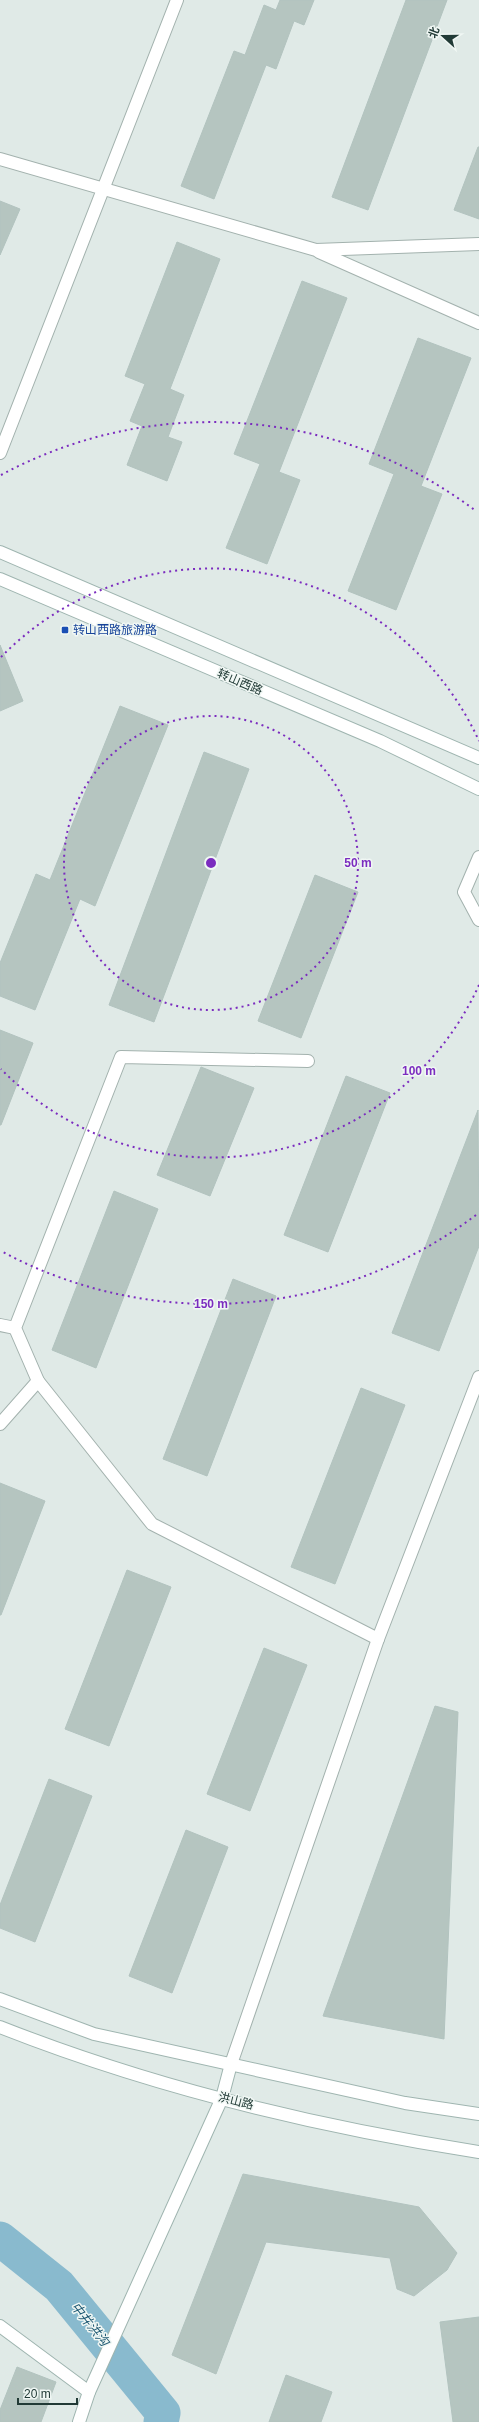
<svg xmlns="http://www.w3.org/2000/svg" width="479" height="2422" font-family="Helvetica,'Noto Sans SC',sans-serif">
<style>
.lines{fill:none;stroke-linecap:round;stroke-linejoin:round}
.river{stroke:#89bace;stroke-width:35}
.building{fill:#b5c5c0;stroke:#b2c3bf}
.street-casing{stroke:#a3b2ae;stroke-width:14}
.secondary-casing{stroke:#9fb5b0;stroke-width:14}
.street{stroke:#fff;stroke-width:12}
.secondary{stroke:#fff;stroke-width:12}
.ring{fill:none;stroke:#7b2cbf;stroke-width:2;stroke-dasharray:2 4}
.transit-dot{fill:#1a4fb4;stroke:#f0f7f4;stroke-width:1.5}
.labels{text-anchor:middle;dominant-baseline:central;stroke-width:3;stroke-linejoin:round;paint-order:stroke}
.transit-label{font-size:12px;fill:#164399;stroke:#f0f7f4;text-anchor:start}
.street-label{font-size:12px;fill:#213a36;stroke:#f0f7f4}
.water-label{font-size:13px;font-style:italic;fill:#1e5973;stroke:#f0f7f4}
.centre{fill:#7b2cbf;stroke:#f0f7f4;stroke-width:2}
.ring-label{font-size:12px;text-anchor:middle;font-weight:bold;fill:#7b2cbf;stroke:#f0f7f4;stroke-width:3;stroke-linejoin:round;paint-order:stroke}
</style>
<rect width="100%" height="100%" fill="#e0eae7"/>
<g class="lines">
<path class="river" d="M 0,2239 L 59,2286 L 163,2413 L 161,2422"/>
</g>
<g class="building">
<path d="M 280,0 L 314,0 L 304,25 L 294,21 L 276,69 L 266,65 L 214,199 L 181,186 L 234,51 L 245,55 L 264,5 L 276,10 Z"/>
<path d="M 406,0 L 447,0 L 368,210 L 332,197 Z"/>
<path d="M 478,147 L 479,147 L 479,219 L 454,210 Z"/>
<path d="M 0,201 L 20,209 L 0,255 Z"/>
<path d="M 177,242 L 220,259 L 170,389 L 184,395 L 168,437 L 182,442 L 167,481 L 127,465 L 142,426 L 130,421 L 145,384 L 125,376 Z"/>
<path d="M 302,281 L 347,298 L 279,472 L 300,480 L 267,564 L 226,548 L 260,464 L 234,454 Z"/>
<path d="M 418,338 L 471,358 L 421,486 L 442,494 L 396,610 L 348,591 L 394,474 L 369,464 Z"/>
<path d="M 0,645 L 23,701 L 0,711 Z"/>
<path d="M 120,706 L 168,725 L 95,906 L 80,899 L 35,1010 L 0,996 L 0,963 L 36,874 L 50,880 Z"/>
<path d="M 204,752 L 249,769 L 154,1022 L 109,1005 Z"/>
<path d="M 315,875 L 358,892 L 301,1038 L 258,1021 Z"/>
<path d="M 0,1030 L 33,1043 L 1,1125 L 0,1125 Z"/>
<path d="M 201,1067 L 254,1088 L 210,1196 L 157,1175 Z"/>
<path d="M 346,1076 L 390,1093 L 328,1252 L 284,1235 Z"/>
<path d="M 478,1110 L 479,1246 L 439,1351 L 392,1333 Z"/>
<path d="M 114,1191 L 158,1209 L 96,1368 L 52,1350 Z"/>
<path d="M 233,1279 L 276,1296 L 207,1476 L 163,1459 Z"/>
<path d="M 361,1388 L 405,1405 L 335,1584 L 291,1567 Z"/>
<path d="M 0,1483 L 45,1501 L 1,1615 L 0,1615 Z"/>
<path d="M 127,1570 L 171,1587 L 109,1746 L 65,1729 Z"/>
<path d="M 264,1648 L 307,1665 L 250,1811 L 207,1794 Z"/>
<path d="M 435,1706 L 458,1712 L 444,2039 L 323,2016 Z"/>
<path d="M 49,1779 L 92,1796 L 35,1942 L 0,1928 L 0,1905 Z"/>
<path d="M 186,1830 L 228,1847 L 172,1993 L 129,1976 Z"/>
<path d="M 243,2174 L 419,2207 L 457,2253 L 447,2270 L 414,2296 L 397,2289 L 390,2258 L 266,2242 L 216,2374 L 172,2355 Z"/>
<path d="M 479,2317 L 479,2422 L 453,2422 L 440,2322 Z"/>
<path d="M 17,2367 L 56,2382 L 41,2422 L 0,2422 L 0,2410 Z"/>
<path d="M 286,2375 L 332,2392 L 321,2422 L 269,2422 Z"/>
</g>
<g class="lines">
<defs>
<g id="street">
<path d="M 0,159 L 316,250 L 479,244"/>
<path d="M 319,252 L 479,323"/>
<path d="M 0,453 L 177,0"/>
<path d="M 479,857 L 464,892 L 479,920"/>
<path d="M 0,1325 L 15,1328"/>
<path d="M 38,1381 L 15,1328 L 121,1057 L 308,1061"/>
<path d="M 0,1424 L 38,1381 L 152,1524 L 378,1639"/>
<path d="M 231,2064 L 378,1639 L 479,1377"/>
</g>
<g id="secondary">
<path d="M 0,552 L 479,758"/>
<path d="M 0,579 L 380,741 L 479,789"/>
<path d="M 0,1999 L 94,2034 L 405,2103 L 479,2114"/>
<path d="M 0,2027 C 152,2087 318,2127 479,2152"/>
<path d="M 0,2326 L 89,2392"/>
<path d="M 79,2422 L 89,2392 L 222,2098 L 231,2064"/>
</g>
</defs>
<use href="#street" class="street-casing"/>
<use href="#secondary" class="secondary-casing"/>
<use href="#street" class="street"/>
<use href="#secondary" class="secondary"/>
</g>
<g class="ring">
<circle cx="211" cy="863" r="147"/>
<path d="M479 985A294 294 0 0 1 1 1069M1 657A294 294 0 0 1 479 741"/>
<path d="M476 1215A441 441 0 0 1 1 1251M1 475A441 441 0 0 1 476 511"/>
</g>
<rect class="transit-dot" x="61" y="626" width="8" height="8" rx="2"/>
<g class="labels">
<g class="transit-label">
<text x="73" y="630">转山西路旅游路</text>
</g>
<g class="street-label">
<text transform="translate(240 682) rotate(23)">转山西路</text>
<text transform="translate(236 2101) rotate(14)">洪山路</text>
</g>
<g class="water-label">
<text transform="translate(90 2324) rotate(51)">中井洪沟</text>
</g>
</g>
<circle cx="211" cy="863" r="6" class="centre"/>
<g class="ring-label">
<text x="358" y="867">50 m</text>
<text x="419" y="1075">100 m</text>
<text x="211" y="1308">150 m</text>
</g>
<g transform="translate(443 36) rotate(291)" stroke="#f0f7f4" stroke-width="3" paint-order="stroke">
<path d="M0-3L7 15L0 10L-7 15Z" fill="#213a36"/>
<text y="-6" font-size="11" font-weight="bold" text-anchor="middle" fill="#213a36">北</text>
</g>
<path d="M18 2398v6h59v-6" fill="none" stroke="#213a36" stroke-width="2"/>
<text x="24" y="2398" font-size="12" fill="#213a36" stroke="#f0f7f4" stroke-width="3" paint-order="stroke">20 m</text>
</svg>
